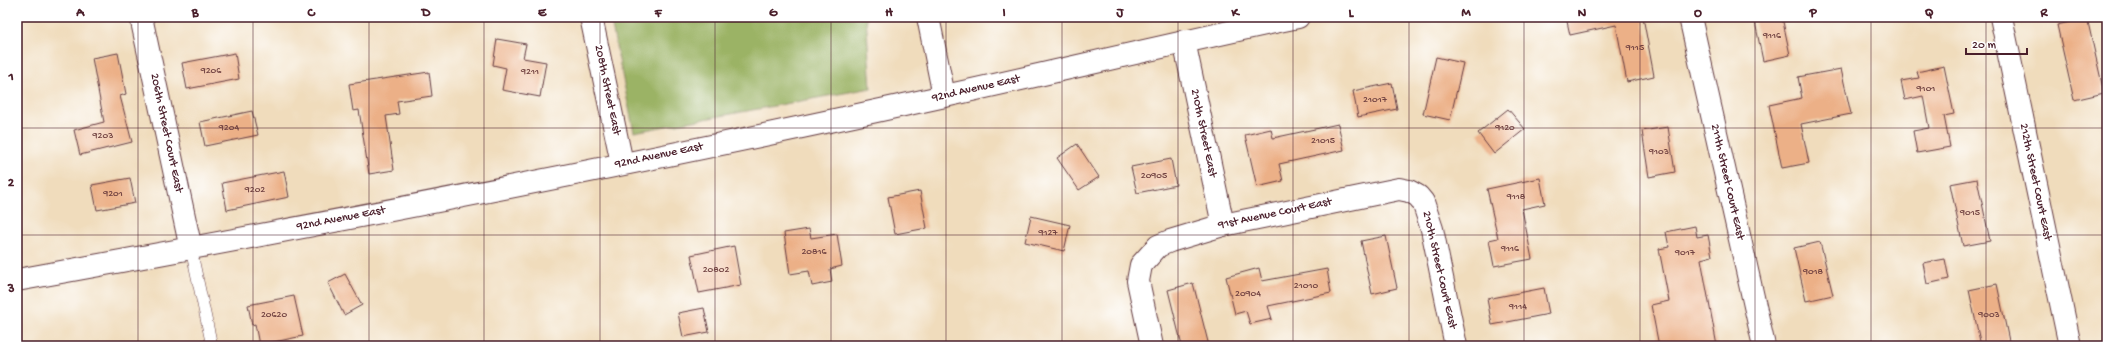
<svg xmlns="http://www.w3.org/2000/svg" width="2124" height="363" font-family="'Gochi Hand',sans-serif">
<style>
.forest{fill:#9bb365;stroke:#726948}
.building{fill:#ecb087}
.lines{fill:none;stroke-linecap:round;stroke-linejoin:round}
.service-casing{stroke:#633b41;stroke-width:12}
.minor-casing{stroke:#633b41;stroke-width:24}
.tertiary-casing{stroke:#633b41;stroke-width:24}
.service{stroke:#fff;stroke-width:11}
.minor{stroke:#fff;stroke-width:22}
.tertiary{stroke:#fff;stroke-width:22}
.grid{fill:none;stroke:#4a1f2b;stroke-width:1;stroke-opacity:0.55}
.labels{text-anchor:middle;dominant-baseline:central;stroke-width:3;stroke-linejoin:round;paint-order:stroke}
.number-label{font-size:10px;fill:#724342}
.street-label{font-size:12px;fill:#4a1f2b;stroke:#fff}
.neatline{fill:none;stroke:#4a1f2b;stroke-width:1.5}
.grid-label{font-size:13px;text-anchor:middle;font-weight:bold;fill:#4a1f2b}
</style>
<rect width="100%" height="100%" fill="#fff"/>
<filter id="ink" filterUnits="userSpaceOnUse"><feTurbulence type="fractalNoise" baseFrequency=".025" numOctaves="2"/><feDisplacementMap in="SourceGraphic" scale="8" xChannelSelector="R" yChannelSelector="G"/><feConvolveMatrix kernelMatrix="1 2 1 2 8 2 1 2 1" color-interpolation-filters="sRGB"/></filter>
<filter id="wash" filterUnits="userSpaceOnUse"><feTurbulence type="fractalNoise" baseFrequency=".012" numOctaves="4" result="noise"/><feDisplacementMap in="SourceGraphic" scale="16" xChannelSelector="R" yChannelSelector="G"/><feGaussianBlur stdDeviation="0.9" result="paint"/><feColorMatrix in="noise" values="0 0 0 0 0 0 0 0 0 0 0 0 0 0 0 0 0 1.4 0 .05"/><feComposite in="paint" operator="in"/></filter>
<g filter="url(#wash)">
<rect width="100%" height="100%" fill="#f0dcbc"/>
<path class="forest" d="M 610,17 L 866,17 L 871,88 L 634,132 Z"/>
<g id="blocks">
<g class="building">
<path d="M 1566,17 L 1643,17 L 1654,76 L 1627,82 L 1616,25 L 1570,35 Z"/>
<path d="M 1754,17 L 1782,17 L 1790,55 L 1763,61 Z"/>
<path d="M 2087,18 L 2104,93 L 2074,100 L 2057,25 Z"/>
<path d="M 497,39 L 526,44 L 523,58 L 546,62 L 540,97 L 502,90 L 506,68 L 493,65 Z"/>
<path d="M 118,53 L 126,94 L 120,96 L 132,142 L 80,155 L 74,130 L 104,122 L 92,58 Z"/>
<path d="M 235,53 L 239,79 L 187,89 L 182,63 Z"/>
<path d="M 1436,57 L 1463,63 L 1450,120 L 1423,114 Z"/>
<path d="M 1944,66 L 1954,114 L 1944,116 L 1950,147 L 1917,153 L 1913,131 L 1929,128 L 1923,96 L 1905,100 L 1901,81 L 1919,78 L 1917,72 Z"/>
<path d="M 1841,69 L 1851,114 L 1801,124 L 1809,163 L 1782,168 L 1769,105 L 1802,98 L 1798,77 Z"/>
<path d="M 429,72 L 432,96 L 397,101 L 399,114 L 386,116 L 394,170 L 369,174 L 359,110 L 353,111 L 349,84 Z"/>
<path d="M 1392,83 L 1397,109 L 1358,117 L 1353,91 Z"/>
<path d="M 1508,109 L 1525,129 L 1494,154 L 1478,133 Z"/>
<path d="M 252,111 L 258,135 L 205,146 L 200,122 Z"/>
<path d="M 1338,124 L 1344,150 L 1279,164 L 1283,181 L 1257,187 L 1245,135 L 1271,129 L 1273,138 Z"/>
<path d="M 1668,127 L 1675,172 L 1649,177 L 1642,131 Z"/>
<path d="M 1077,144 L 1099,177 L 1079,190 L 1057,158 Z"/>
<path d="M 1171,159 L 1176,185 L 1137,193 L 1131,167 Z"/>
<path d="M 284,171 L 289,197 L 227,210 L 222,183 Z"/>
<path d="M 130,178 L 135,203 L 97,210 L 92,185 Z"/>
<path d="M 1540,178 L 1545,204 L 1522,209 L 1532,259 L 1494,266 L 1489,240 L 1498,238 L 1487,189 Z"/>
<path d="M 1977,179 L 1990,241 L 1963,246 L 1950,184 Z"/>
<path d="M 920,191 L 927,228 L 895,234 L 888,197 Z"/>
<path d="M 1031,216 L 1070,225 L 1064,251 L 1025,242 Z"/>
<path d="M 1695,226 L 1697,237 L 1708,235 L 1712,256 L 1701,259 L 1717,346 L 1659,346 L 1651,305 L 1669,301 L 1659,249 L 1669,247 L 1666,232 Z"/>
<path d="M 809,229 L 811,238 L 837,234 L 842,266 L 830,269 L 832,282 L 812,286 L 809,271 L 790,274 L 784,233 Z"/>
<path d="M 1386,236 L 1397,288 L 1372,294 L 1361,241 Z"/>
<path d="M 1820,242 L 1833,295 L 1806,301 L 1794,248 Z"/>
<path d="M 734,246 L 741,285 L 699,293 L 691,255 Z"/>
<path d="M 1945,259 L 1949,279 L 1927,284 L 1923,263 Z"/>
<path d="M 1259,268 L 1262,281 L 1327,269 L 1331,293 L 1268,306 L 1272,319 L 1250,324 L 1246,311 L 1235,314 L 1226,277 Z"/>
<path d="M 345,274 L 362,305 L 344,315 L 328,283 Z"/>
<path d="M 1193,283 L 1209,346 L 1182,346 L 1168,290 Z"/>
<path d="M 1997,284 L 2009,341 L 1981,346 L 1969,290 Z"/>
<path d="M 1544,288 L 1549,314 L 1492,325 L 1487,299 Z"/>
<path d="M 294,296 L 303,336 L 259,345 L 255,324 L 252,325 L 248,305 Z"/>
<path d="M 704,308 L 709,332 L 683,337 L 678,313 Z"/>
</g>
</g>
</g>
<g filter="url(#ink)">
<use href="#blocks" fill-opacity="0" stroke="#633b41" stroke-width="1"/>
<g class="lines">
<defs>
<path id="service" d="M 191,249 L 212,346"/>
<g id="minor">
<path d="M 141,17 L 191,249"/>
<path d="M 591,17 L 622,163"/>
<path d="M 928,17 L 944,96"/>
<path d="M 1690,17 L 1764,346"/>
<path d="M 2001,17 L 2070,346"/>
<path d="M 1184,41 L 1223,225"/>
<path d="M 1152,346 L 1138,281 L 1141,265 L 1158,246 L 1170,241 L 1223,225 L 1399,189 L 1409,191 L 1418,196 L 1423,202 L 1432,229 L 1456,346"/>
</g>
<path id="tertiary" d="M 17,280 C 327,224 637,164 945,96 C 1063,70 1180,42 1298,17"/>
</defs>
<use href="#service" class="service-casing"/>
<use href="#minor" class="minor-casing"/>
<use href="#tertiary" class="tertiary-casing"/>
<use href="#service" class="service"/>
<use href="#minor" class="minor"/>
<use href="#tertiary" class="tertiary"/>
</g>
</g>
<path class="grid" d="M 138,17 L 138,346M 253,17 L 253,346M 369,17 L 369,346M 484,17 L 484,346M 600,17 L 600,346M 715,17 L 715,346M 831,17 L 831,346M 946,17 L 946,346M 1062,17 L 1062,346M 1178,17 L 1178,346M 1293,17 L 1293,346M 1409,17 L 1409,346M 1524,17 L 1524,346M 1640,17 L 1640,346M 1755,17 L 1755,346M 1871,17 L 1871,346M 1986,17 L 1986,346M 17,128 L 2107,128M 17,235 L 2107,235"/>
<g class="labels">
<g class="number-label">
<text x="1772" y="36">9116</text>
<text x="1635" y="48">9115</text>
<text x="211" y="71">9206</text>
<text x="530" y="72">9211</text>
<text x="1926" y="89">9101</text>
<text x="1375" y="100">21017</text>
<text x="229" y="128">9204</text>
<text x="1505" y="128">9120</text>
<text x="103" y="136">9203</text>
<text x="1323" y="141">21015</text>
<text x="1659" y="152">9103</text>
<text x="1154" y="176">20905</text>
<text x="255" y="190">9202</text>
<text x="113" y="194">9201</text>
<text x="1516" y="197">9118</text>
<text x="1970" y="213">9015</text>
<text x="1048" y="233">9127</text>
<text x="1510" y="249">9116</text>
<text x="814" y="252">20816</text>
<text x="1685" y="253">9017</text>
<text x="716" y="270">20802</text>
<text x="1813" y="272">9018</text>
<text x="1306" y="286">21010</text>
<text x="1248" y="294">20904</text>
<text x="1518" y="307">9114</text>
<text x="274" y="315">20620</text>
<text x="1989" y="315">9003</text>
</g>
<g class="street-label">
<text transform="translate(976 89) rotate(-13)">92nd Avenue East</text>
<text transform="translate(607 90) rotate(78)">208th Street East</text>
<text transform="translate(166 133) rotate(78)">206th Street Court East</text>
<text transform="translate(1203 133) rotate(78)">210th Street East</text>
<text transform="translate(659 156) rotate(-12)">92nd Avenue East</text>
<text transform="translate(1727 182) rotate(77)">211th Street Court East</text>
<text transform="translate(2035 182) rotate(78)">212th Street Court East</text>
<text transform="translate(1275 214) rotate(-12)">91st Avenue Court East</text>
<text transform="translate(341 219) rotate(-11)">92nd Avenue East</text>
<text transform="translate(1439 270) rotate(77)">210th Street Court East</text>
</g>
</g>
<rect width="2124" height="363" fill="none" stroke="#fff" stroke-width="44"/>
<path d="M1966 48v6h61v-6" fill="none" stroke="#4a1f2b" stroke-width="2"/>
<text x="1972" y="48" font-size="12" fill="#4a1f2b" stroke="#ffffff" stroke-width="3" paint-order="stroke">20 m</text>
<rect x="22" y="22" width="2080" height="319" class="neatline"/>
<g class="grid-label">
<text x="80" y="16">A</text>
<text x="195" y="16">B</text>
<text x="311" y="16">C</text>
<text x="426" y="16">D</text>
<text x="542" y="16">E</text>
<text x="658" y="16">F</text>
<text x="773" y="16">G</text>
<text x="889" y="16">H</text>
<text x="1004" y="16">I</text>
<text x="1120" y="16">J</text>
<text x="1235" y="16">K</text>
<text x="1351" y="16">L</text>
<text x="1466" y="16">M</text>
<text x="1582" y="16">N</text>
<text x="1698" y="16">O</text>
<text x="1813" y="16">P</text>
<text x="1929" y="16">Q</text>
<text x="2044" y="16">R</text>
<text x="11" y="80">1</text>
<text x="11" y="186">2</text>
<text x="11" y="292">3</text>
</g>
</svg>
